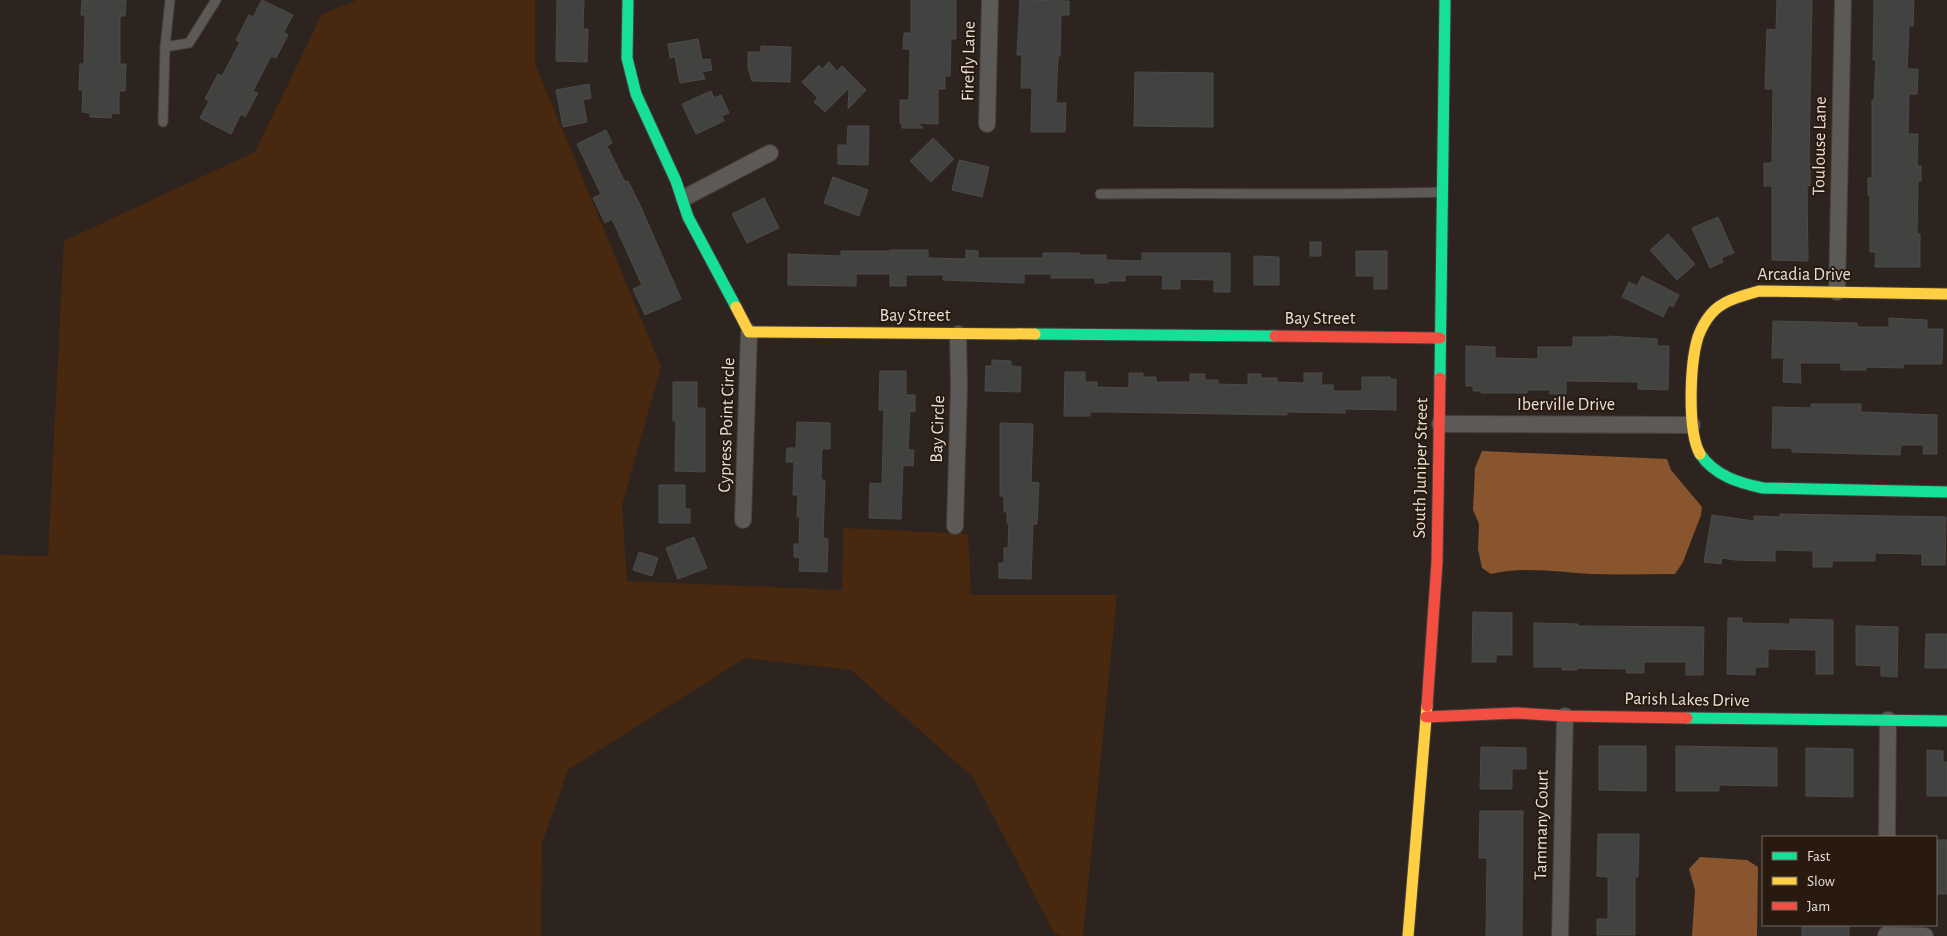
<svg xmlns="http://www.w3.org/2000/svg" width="1947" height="936" font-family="'Alegreya Sans',sans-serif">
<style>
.green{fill:#48280f}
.water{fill:#89552f}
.building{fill:#424241;stroke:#4a4b4a}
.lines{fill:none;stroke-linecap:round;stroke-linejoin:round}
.lane-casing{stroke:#463f3a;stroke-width:11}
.street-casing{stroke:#463f3a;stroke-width:18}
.fast-casing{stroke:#463f3a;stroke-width:13}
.slow-casing{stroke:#463f3a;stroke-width:13}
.jam-casing{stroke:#463f3a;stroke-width:13}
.lane{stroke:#5c5956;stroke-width:9}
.street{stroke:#5c5956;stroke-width:16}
.fast{stroke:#16e098;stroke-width:11}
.slow{stroke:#ffcf43;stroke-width:11}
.jam{stroke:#f24e42;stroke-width:11}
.labels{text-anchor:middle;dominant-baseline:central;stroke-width:4;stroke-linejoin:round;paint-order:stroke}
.street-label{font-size:18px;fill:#e9dfd7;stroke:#291a10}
</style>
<rect width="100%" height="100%" fill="#2d241f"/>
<path class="green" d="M 357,0 L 535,0 L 535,64 L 661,367 L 622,505 L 627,581 L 842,590 L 843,528 L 968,534 L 971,595 L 1117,595 L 1083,936 L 1062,936 L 1054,933 L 973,777 L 851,670 L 745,658 L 568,770 L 542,843 L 541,936 L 0,936 L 0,555 L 48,556 L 64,241 L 255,152 L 322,14 Z"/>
<g class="water">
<path d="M 1482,451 L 1667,459 L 1671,470 L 1702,507 L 1701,515 L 1683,562 L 1675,574 C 1647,574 1620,575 1592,574 C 1558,572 1526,566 1491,574 L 1482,568 L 1478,549 L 1479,524 L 1473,510 L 1475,468 Z"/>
<path d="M 1700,857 L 1747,860 L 1758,867 L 1757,936 L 1692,936 L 1695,890 L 1689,869 Z"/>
</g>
<g class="building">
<path d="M 82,0 L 126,0 L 125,16 L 120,16 L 120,64 L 126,64 L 125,91 L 119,91 L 119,114 L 112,113 L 111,118 L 90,117 L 90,113 L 82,112 L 83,90 L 79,90 L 80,64 L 84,64 L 85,15 L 81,15 Z"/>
<path d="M 262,0 L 293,15 L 284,32 L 288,35 L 276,58 L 271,56 L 253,91 L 258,93 L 245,117 L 241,114 L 231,134 L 200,118 L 209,101 L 205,99 L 218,74 L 222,76 L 240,42 L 236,40 L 249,15 L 253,17 Z"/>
<path d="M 557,0 L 584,0 L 583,29 L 588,29 L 587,62 L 556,61 Z"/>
<path d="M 911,0 L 956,0 L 956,39 L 951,39 L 950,76 L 945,76 L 945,89 L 938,89 L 938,124 L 918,123 L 923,128 L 902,128 L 902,123 L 900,123 L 900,100 L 909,100 L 910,49 L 903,49 L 904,33 L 911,33 Z"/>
<path d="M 1020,0 L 1069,1 L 1069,15 L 1061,15 L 1060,56 L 1058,56 L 1056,103 L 1066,103 L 1065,132 L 1031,132 L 1032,88 L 1021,88 L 1022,55 L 1017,55 Z"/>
<path d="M 1777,0 L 1812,0 L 1809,163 L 1810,163 L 1810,186 L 1807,186 L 1808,261 L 1772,260 L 1772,186 L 1764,186 L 1764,163 L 1772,163 L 1773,89 L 1765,89 L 1767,29 L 1776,30 Z"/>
<path d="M 1874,0 L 1914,0 L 1913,26 L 1909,26 L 1907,69 L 1918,69 L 1917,94 L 1909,94 L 1908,134 L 1918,134 L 1917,166 L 1921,166 L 1921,181 L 1918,181 L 1917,234 L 1920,234 L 1920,267 L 1875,267 L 1876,252 L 1870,252 L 1870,195 L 1868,195 L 1868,178 L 1872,178 L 1872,100 L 1874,100 L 1876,60 L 1873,60 Z"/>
<path d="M 698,39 L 702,60 L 710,59 L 712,70 L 702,72 L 705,79 L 680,83 L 675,57 L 670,58 L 668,44 Z"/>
<path d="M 761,46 L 791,47 L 790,82 L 752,81 L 748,68 L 748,52 L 761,52 Z"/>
<path d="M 829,62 L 837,71 L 842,66 L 866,90 L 848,109 L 849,88 L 825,112 L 814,102 L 818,98 L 802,82 L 819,65 L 822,69 Z"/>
<path d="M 1135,72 L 1213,73 L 1213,127 L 1134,126 Z"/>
<path d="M 589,84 L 591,98 L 583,100 L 587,122 L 563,127 L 556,90 Z"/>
<path d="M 711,91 L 714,98 L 721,95 L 729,113 L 722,116 L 724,121 L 696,134 L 682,104 Z"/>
<path d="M 848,126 L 869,126 L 868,165 L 838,164 L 838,145 L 847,145 Z"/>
<path d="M 606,130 L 612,143 L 607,146 L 625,182 L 628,181 L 640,205 L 681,299 L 645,315 L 633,289 L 642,285 L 612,219 L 605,223 L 593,198 L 601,194 L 577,144 Z"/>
<path d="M 933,138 L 954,159 L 931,182 L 910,161 Z"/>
<path d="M 959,160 L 989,167 L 982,197 L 952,190 Z"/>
<path d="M 833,177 L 868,190 L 859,216 L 824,203 Z"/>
<path d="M 764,198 L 779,228 L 747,243 L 732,214 Z"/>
<path d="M 1718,217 L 1734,253 L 1721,258 L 1723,262 L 1710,268 L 1692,228 Z"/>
<path d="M 1668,234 L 1695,264 L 1677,280 L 1650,250 Z"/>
<rect x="1310" y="242" width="11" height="14"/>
<path d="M 890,250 L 928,250 L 928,258 L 966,259 L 966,250 L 978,251 L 978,258 L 1043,258 L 1043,253 L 1079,253 L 1079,255 L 1106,255 L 1106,260 L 1142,261 L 1142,253 L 1230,253 L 1230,292 L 1214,292 L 1214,280 L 1180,279 L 1180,289 L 1162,289 L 1163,275 L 1125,275 L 1125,281 L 1108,281 L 1108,283 L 1095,283 L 1095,278 L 1051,278 L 1051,274 L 1024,274 L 1024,283 L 943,280 L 943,275 L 906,275 L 906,286 L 890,286 L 890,274 L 856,274 L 856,286 L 788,285 L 788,254 L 841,256 L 841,251 L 890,251 Z"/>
<path d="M 1356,251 L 1387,251 L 1387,289 L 1374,289 L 1374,276 L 1356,276 Z"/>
<path d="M 1254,256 L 1279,257 L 1279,285 L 1254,285 Z"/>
<path d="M 1642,276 L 1679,295 L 1673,307 L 1669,305 L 1663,317 L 1622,297 L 1629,282 L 1637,286 Z"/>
<path d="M 1889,318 L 1927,320 L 1927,329 L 1943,329 L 1942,364 L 1903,364 L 1903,368 L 1866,367 L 1866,370 L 1841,370 L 1841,363 L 1800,363 L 1801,383 L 1783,382 L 1784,358 L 1772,358 L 1773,321 L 1857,323 L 1857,327 L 1889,327 Z"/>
<path d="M 1607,336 L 1657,339 L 1657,346 L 1669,346 L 1668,390 L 1638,389 L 1638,382 L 1566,381 L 1566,394 L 1550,394 L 1550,390 L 1527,390 L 1527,393 L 1481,393 L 1481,391 L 1473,391 L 1473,386 L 1466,386 L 1466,346 L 1495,347 L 1495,358 L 1538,359 L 1538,347 L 1573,347 L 1573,337 L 1607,337 Z"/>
<path d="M 992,360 L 1011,361 L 1011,366 L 1021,367 L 1020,392 L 985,391 L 986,366 L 992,366 Z"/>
<path d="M 880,371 L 906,371 L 906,395 L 915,395 L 915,412 L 910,411 L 908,450 L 914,450 L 913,466 L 903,465 L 901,519 L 869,518 L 870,483 L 882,484 L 884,410 L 879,410 Z"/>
<path d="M 1065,372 L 1085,372 L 1085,382 L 1097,382 L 1097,387 L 1129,388 L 1129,373 L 1143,373 L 1143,377 L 1156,377 L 1156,382 L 1190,382 L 1190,374 L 1205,374 L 1205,380 L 1218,380 L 1218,384 L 1248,385 L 1248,374 L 1261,374 L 1261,378 L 1277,378 L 1277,382 L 1304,383 L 1304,373 L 1322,373 L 1321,385 L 1333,385 L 1333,391 L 1362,391 L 1362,377 L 1390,377 L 1390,379 L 1396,379 L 1396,410 L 1345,409 L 1345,413 L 1287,412 L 1287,415 L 1107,412 L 1090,412 L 1090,416 L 1064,416 Z"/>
<path d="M 673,382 L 697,382 L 697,408 L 705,408 L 705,472 L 675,471 L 676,421 L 673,421 Z"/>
<path d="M 1811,404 L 1861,404 L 1861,412 L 1937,415 L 1937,454 L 1923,454 L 1924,445 L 1901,445 L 1900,455 L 1792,452 L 1792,448 L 1772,448 L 1773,407 L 1811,408 Z"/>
<path d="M 797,422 L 830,423 L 830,449 L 822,449 L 821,480 L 825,480 L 823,538 L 828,539 L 827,572 L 799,571 L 800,558 L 794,557 L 794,544 L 799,544 L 800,517 L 797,517 L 798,495 L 793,495 L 794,462 L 786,462 L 787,448 L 796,448 Z"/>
<path d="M 1000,423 L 1033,424 L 1031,482 L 1039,483 L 1037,524 L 1033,524 L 1031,579 L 999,578 L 999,563 L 1004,563 L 1004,548 L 1008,548 L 1009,523 L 1007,523 L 1007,512 L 1004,512 L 1004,496 L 1000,496 Z"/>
<path d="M 659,485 L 685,485 L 685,509 L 690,509 L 690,523 L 659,523 Z"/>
<path d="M 1780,514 L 1946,517 L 1945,565 L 1922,565 L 1922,554 L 1875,553 L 1875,561 L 1832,561 L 1832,567 L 1813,567 L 1813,551 L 1775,550 L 1775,561 L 1735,560 L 1722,558 L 1721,564 L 1704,562 L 1712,515 L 1754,521 L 1754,516 L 1780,517 Z"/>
<path d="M 694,537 L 707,568 L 678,579 L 666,548 Z"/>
<path d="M 639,552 L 658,558 L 652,576 L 633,570 Z"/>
<path d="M 1473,612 L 1512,613 L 1512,655 L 1496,655 L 1496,662 L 1472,662 Z"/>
<path d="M 1728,618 L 1742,618 L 1742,623 L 1790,624 L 1790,619 L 1833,620 L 1833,674 L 1816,674 L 1816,650 L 1768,649 L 1768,667 L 1755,667 L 1755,675 L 1727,674 Z"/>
<path d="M 1534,623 L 1578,624 L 1578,626 L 1704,627 L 1703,675 L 1686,675 L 1686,662 L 1644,662 L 1644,673 L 1626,673 L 1627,669 L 1577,668 L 1577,670 L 1562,670 L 1562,667 L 1534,667 Z"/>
<path d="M 1856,626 L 1898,627 L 1897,677 L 1881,676 L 1881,666 L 1856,665 Z"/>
<path d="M 1926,634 L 1947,634 L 1947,668 L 1925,668 Z"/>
<path d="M 1599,746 L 1646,746 L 1646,791 L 1599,790 Z"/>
<path d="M 1676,746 L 1777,748 L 1777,786 L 1719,785 L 1719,791 L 1676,791 Z"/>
<path d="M 1481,747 L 1526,748 L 1526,769 L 1512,769 L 1512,789 L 1480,789 Z"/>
<path d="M 1806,748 L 1853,749 L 1853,797 L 1806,796 Z"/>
<path d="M 1927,750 L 1943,751 L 1943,762 L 1947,762 L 1947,796 L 1927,796 Z"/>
<path d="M 1480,811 L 1523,811 L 1522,936 L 1486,936 L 1487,858 L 1479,858 Z"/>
<path d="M 1598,834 L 1639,834 L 1638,877 L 1635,877 L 1635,935 L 1597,935 L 1597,919 L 1608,919 L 1608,877 L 1597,876 Z"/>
<rect x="1936" y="840" width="11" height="54"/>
<rect x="1802" y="925" width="47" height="11"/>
</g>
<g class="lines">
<defs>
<g id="lane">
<path d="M 170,0 L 165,47 L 189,43 L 216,0"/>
<path d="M 163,122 L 165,47"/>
<path d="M 1100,194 C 1214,192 1328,196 1442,192"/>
</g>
<g id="street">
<path d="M 987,124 L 990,0"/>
<path d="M 684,198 L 770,153"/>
<path d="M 1837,292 L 1843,0"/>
<path d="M 1440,424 L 1692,425"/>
<path d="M 743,520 L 749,332"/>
<path d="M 955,526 L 959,386 L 958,334"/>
<path d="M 1887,837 L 1888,720"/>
<path d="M 1886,935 L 1925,936"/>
<path d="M 1560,936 L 1565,716"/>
</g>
<g id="fast">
<path d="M 628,0 L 627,58 L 636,94 L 676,181 L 688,217 L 736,307"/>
<path d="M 1035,334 L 1275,336"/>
<path d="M 1440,378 L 1445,0"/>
<path d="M 1700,454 C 1715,476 1739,483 1763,488 L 1947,492"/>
<path d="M 1687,718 L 1947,721"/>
</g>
<g id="slow">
<path d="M 736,307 L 749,332 L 1035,334"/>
<path d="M 1700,454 C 1687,431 1690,363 1698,337 C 1701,329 1705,321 1711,314 C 1723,300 1742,296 1759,291 L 1947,294"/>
<path d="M 1408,936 L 1427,706"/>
</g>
<g id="jam">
<path d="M 1275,336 L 1440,338"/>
<path d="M 1427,706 L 1437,562 L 1440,378"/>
<path d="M 1426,717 L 1516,713 L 1565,716 L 1687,718"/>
</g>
</defs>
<use href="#lane" class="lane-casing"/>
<use href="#street" class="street-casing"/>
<use href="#fast" class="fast-casing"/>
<use href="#slow" class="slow-casing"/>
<use href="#jam" class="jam-casing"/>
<use href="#lane" class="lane"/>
<use href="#street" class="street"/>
<use href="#fast" class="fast"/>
<use href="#slow" class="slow"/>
<use href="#jam" class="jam"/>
</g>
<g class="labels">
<g class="street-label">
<text transform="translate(969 61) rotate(-89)">Firefly Lane</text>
<text transform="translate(1820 146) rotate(-89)">Toulouse Lane</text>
<text x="1804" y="275">Arcadia Drive</text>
<text x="915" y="316">Bay Street</text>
<text x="1320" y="319">Bay Street</text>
<text x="1566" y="405">Iberville Drive</text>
<text transform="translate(727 425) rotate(-88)">Cypress Point Circle</text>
<text transform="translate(938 429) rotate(-88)">Bay Circle</text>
<text transform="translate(1421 468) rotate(-89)">South Juniper Street</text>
<text transform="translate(1687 700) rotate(1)">Parish Lakes Drive</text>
<text transform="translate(1542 825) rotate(-89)">Tammany Court</text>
</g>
</g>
<rect x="1762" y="836" width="175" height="90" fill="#291a10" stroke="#766960"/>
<rect x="1772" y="852" width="25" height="8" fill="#16e098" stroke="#766960"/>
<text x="1807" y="861" font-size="15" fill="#e9dfd7">Fast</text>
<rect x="1772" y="877" width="25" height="8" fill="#ffcf43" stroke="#766960"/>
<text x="1807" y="886" font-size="15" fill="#e9dfd7">Slow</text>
<rect x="1772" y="902" width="25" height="8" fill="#f24e42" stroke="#766960"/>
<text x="1807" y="911" font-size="15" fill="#e9dfd7">Jam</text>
</svg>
